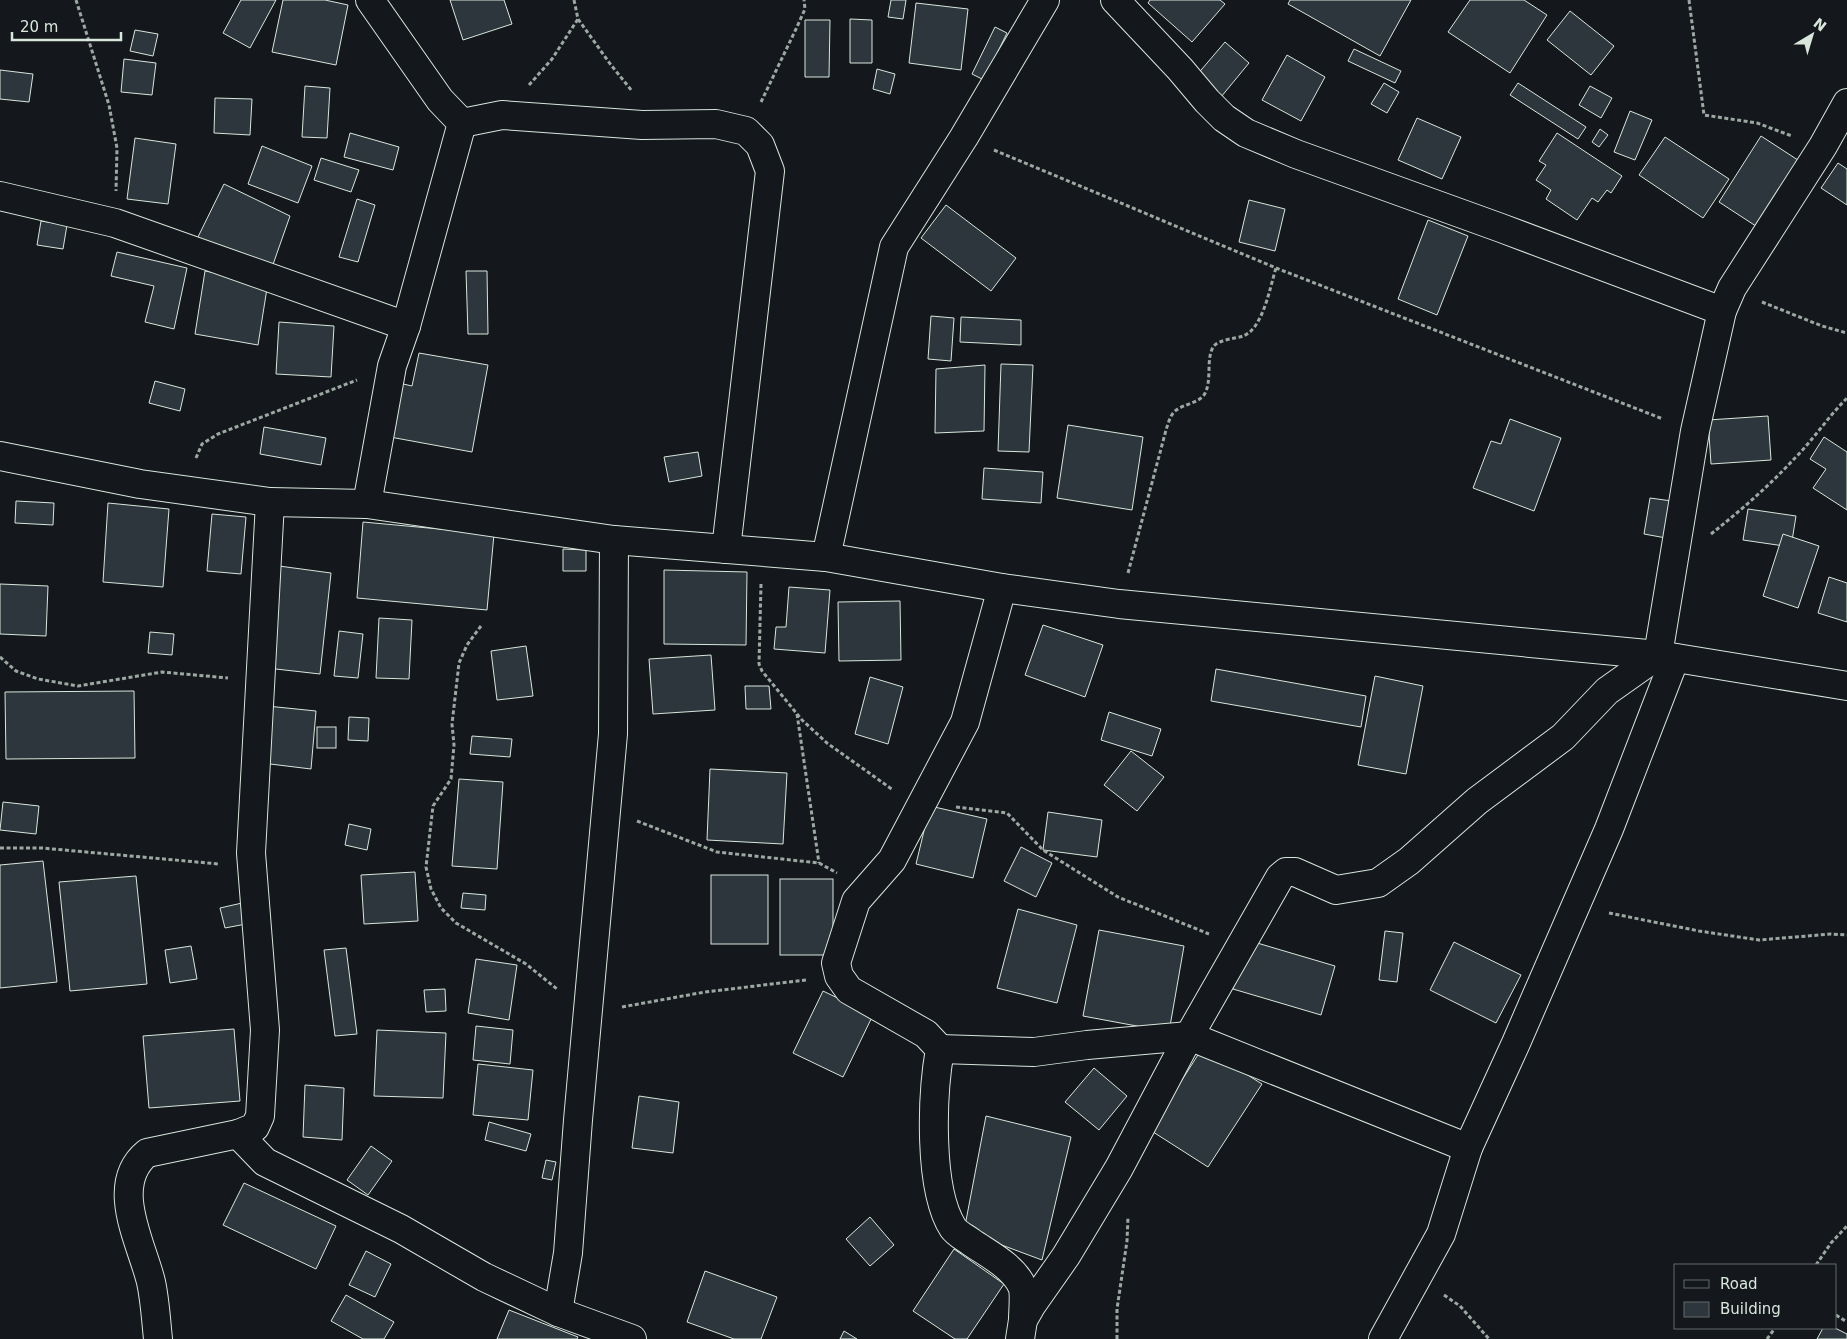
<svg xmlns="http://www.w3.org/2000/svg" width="1847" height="1339" font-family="'DejaVu Sans',sans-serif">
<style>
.building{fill:#2c363c;stroke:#d8e6dc}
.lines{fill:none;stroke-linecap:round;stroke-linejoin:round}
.minor-casing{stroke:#d8e6dc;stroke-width:30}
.path{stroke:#9da8a2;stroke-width:3;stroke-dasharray:4 2.5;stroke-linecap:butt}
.minor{stroke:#14181c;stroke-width:28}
</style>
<rect width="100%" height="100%" fill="#14181c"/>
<g class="building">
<path d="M 241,0 L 276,0 L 250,48 L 223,33 Z"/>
<path d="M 283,0 L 325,0 L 348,5 L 336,65 L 272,52 Z"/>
<path d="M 450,0 L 504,0 L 512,24 L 463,40 Z"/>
<path d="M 891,0 L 906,0 L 903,19 L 888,17 Z"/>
<path d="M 1150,0 L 1220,0 L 1225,4 L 1192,42 L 1148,3 Z"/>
<path d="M 1290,0 L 1411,0 L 1380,56 L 1288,4 Z"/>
<path d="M 1470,0 L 1524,0 L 1547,15 L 1510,73 L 1448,32 Z"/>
<path d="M 916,3 L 968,9 L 961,70 L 909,63 Z"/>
<path d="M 1570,11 L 1614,46 L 1591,75 L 1547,40 Z"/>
<path d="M 850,19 L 872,20 L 872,63 L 850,63 Z"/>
<path d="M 805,20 L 830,20 L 829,77 L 805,77 Z"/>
<path d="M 995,27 L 1007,33 L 984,80 L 972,74 Z"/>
<path d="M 135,30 L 158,34 L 153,56 L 130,51 Z"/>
<path d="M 1225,42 L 1249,63 L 1221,97 L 1196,76 Z"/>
<path d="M 1354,49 L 1401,71 L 1395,83 L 1348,61 Z"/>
<path d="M 1287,55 L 1325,77 L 1301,121 L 1262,100 Z"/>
<path d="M 124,59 L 156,63 L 152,95 L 121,92 Z"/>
<path d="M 877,69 L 895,74 L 890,94 L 873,89 Z"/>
<path d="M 0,70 L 33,74 L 29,102 L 0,99 Z"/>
<path d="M 1384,83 L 1399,92 L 1387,113 L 1371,104 Z"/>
<path d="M 1518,83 L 1586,127 L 1578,139 L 1510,95 Z"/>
<path d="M 305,86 L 330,88 L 327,138 L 302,137 Z"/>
<path d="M 1590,86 L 1612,98 L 1601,118 L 1579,105 Z"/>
<path d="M 215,98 L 252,99 L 250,135 L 214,133 Z"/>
<path d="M 1630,111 L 1652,120 L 1635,160 L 1614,152 Z"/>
<path d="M 1417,118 L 1461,137 L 1442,179 L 1398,160 Z"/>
<path d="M 1600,129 L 1608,135 L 1599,147 L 1592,142 Z"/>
<path d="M 350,133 L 399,147 L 393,170 L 344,157 Z"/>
<path d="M 1557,133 L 1622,176 L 1611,193 L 1607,190 L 1598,202 L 1592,198 L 1577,220 L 1546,199 L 1551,190 L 1536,180 L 1546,165 L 1539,161 Z"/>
<path d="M 1761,136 L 1804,164 L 1762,230 L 1719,202 Z"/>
<path d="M 1665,137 L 1729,179 L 1703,218 L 1639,175 Z"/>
<path d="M 135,138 L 176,144 L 168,204 L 127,199 Z"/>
<path d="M 262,146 L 312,166 L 298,203 L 248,184 Z"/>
<path d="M 321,158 L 359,170 L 351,192 L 314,180 Z"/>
<path d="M 1838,163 L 1847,169 L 1847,205 L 1821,188 Z"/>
<path d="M 224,184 L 290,216 L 270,273 L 196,241 Z"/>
<path d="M 357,199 L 375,205 L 358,262 L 339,257 Z"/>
<path d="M 1249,200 L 1285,209 L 1275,251 L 1239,242 Z"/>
<path d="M 946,205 L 1016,258 L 991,291 L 921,238 Z"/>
<path d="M 1428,220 L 1468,236 L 1437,315 L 1398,299 Z"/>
<path d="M 41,221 L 67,225 L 63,249 L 37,245 Z"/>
<path d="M 117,252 L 187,268 L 174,329 L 145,322 L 154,286 L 111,276 Z"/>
<path d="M 205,271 L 268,282 L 258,345 L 195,334 Z"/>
<path d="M 466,271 L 487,271 L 488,334 L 468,334 Z"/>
<path d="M 931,316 L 954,318 L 951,361 L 928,359 Z"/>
<path d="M 961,317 L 1021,320 L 1021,345 L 960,342 Z"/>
<path d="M 279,322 L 334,326 L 331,377 L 276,374 Z"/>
<path d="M 419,353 L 488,365 L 472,452 L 390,437 L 399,383 L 412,386 Z"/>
<path d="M 1001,364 L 1033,365 L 1029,452 L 998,451 Z"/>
<path d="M 985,365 L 984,431 L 935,433 L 936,369 Z"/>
<path d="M 155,381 L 185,389 L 180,411 L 149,403 Z"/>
<path d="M 1768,416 L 1771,460 L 1711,464 L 1708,420 Z"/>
<path d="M 1510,419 L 1561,438 L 1534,511 L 1473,488 L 1491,441 L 1501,444 Z"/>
<path d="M 1068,425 L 1143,437 L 1132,510 L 1057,498 Z"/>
<path d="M 264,427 L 326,438 L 321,465 L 260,454 Z"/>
<path d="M 1824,437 L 1847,452 L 1847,510 L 1813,488 L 1826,469 L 1810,459 Z"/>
<path d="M 698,452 L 702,476 L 669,482 L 664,457 Z"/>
<path d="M 984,468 L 1043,472 L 1041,503 L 982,499 Z"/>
<path d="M 1650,498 L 1672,501 L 1666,538 L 1644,534 Z"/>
<path d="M 16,501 L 54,503 L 53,525 L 15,523 Z"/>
<path d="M 108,503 L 169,509 L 163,587 L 103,582 Z"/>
<path d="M 1748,509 L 1796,516 L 1791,547 L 1743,540 Z"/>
<path d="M 212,514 L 246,517 L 241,574 L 207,571 Z"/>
<path d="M 363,522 L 494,534 L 487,610 L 357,598 Z"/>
<path d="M 1783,534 L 1819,546 L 1798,608 L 1763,596 Z"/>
<path d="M 563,549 L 586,550 L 586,571 L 563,571 Z"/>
<path d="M 279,566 L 331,573 L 320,674 L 267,668 Z"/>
<path d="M 664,570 L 747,572 L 746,645 L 664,644 Z"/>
<path d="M 1829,577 L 1847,583 L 1847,622 L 1818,613 Z"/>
<path d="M 0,584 L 48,586 L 46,636 L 0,634 Z"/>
<path d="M 789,587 L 830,590 L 825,653 L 774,649 L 776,627 L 786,627 Z"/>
<path d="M 900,601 L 901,660 L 839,661 L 838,602 Z"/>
<path d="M 379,618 L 412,620 L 409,679 L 376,678 Z"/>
<path d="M 1043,625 L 1103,645 L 1085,697 L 1025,675 Z"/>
<path d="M 339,631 L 363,634 L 358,678 L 334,676 Z"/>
<path d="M 150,632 L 174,634 L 172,655 L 148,653 Z"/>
<path d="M 526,646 L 533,696 L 497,700 L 491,651 Z"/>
<path d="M 711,655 L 715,710 L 653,714 L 649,659 Z"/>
<path d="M 1216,669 L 1366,696 L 1361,727 L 1211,701 Z"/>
<path d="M 1375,676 L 1423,686 L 1406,774 L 1358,765 Z"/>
<path d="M 870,677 L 903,687 L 888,744 L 855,734 Z"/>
<path d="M 745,686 L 769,686 L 771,709 L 746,709 Z"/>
<path d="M 134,691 L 135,758 L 6,759 L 5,692 Z"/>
<path d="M 267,706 L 316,711 L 311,769 L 262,763 Z"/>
<path d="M 1109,712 L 1161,729 L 1152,756 L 1101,740 Z"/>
<path d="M 349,717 L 369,718 L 368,741 L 348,740 Z"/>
<rect x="317" y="727" width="19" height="21"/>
<path d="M 472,736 L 512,739 L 510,757 L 470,754 Z"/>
<path d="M 1131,751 L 1164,777 L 1137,811 L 1104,785 Z"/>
<path d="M 710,769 L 787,773 L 783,844 L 707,840 Z"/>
<path d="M 459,779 L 503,782 L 497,869 L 452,866 Z"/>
<path d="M 3,802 L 39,806 L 36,834 L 0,830 Z"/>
<path d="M 930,806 L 987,819 L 973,878 L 916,864 Z"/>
<path d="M 1048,812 L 1102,820 L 1097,857 L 1043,850 Z"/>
<path d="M 349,824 L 371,829 L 367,850 L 345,845 Z"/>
<path d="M 1021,847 L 1052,863 L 1036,897 L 1004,881 Z"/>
<path d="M 43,861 L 57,982 L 0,988 L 0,865 Z"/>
<path d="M 415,872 L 418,921 L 364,924 L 361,875 Z"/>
<rect x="711" y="875" width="57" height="69"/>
<path d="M 136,876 L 147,984 L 70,991 L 59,882 Z"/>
<rect x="780" y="879" width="53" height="76"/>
<path d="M 463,893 L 486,895 L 485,910 L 461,908 Z"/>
<path d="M 242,903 L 246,924 L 225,928 L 220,908 Z"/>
<path d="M 1018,909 L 1077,925 L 1057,1003 L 997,988 Z"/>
<path d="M 1099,930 L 1184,946 L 1169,1032 L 1083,1016 Z"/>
<path d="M 1385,931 L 1403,933 L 1397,982 L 1379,980 Z"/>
<path d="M 1247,940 L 1335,966 L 1321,1015 L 1233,989 Z"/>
<path d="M 1454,942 L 1521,975 L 1496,1023 L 1430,990 Z"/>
<path d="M 191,946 L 197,979 L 170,983 L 165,950 Z"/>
<path d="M 346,948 L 357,1034 L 335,1036 L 324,950 Z"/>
<path d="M 476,959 L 517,965 L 509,1020 L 468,1013 Z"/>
<path d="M 445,989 L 446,1011 L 426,1012 L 424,990 Z"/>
<path d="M 823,991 L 873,1015 L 843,1077 L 793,1053 Z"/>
<path d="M 476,1026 L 513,1030 L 510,1064 L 473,1060 Z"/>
<path d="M 234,1029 L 240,1101 L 149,1108 L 143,1036 Z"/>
<path d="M 377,1030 L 446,1033 L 443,1098 L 374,1096 Z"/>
<path d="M 1203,1047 L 1262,1084 L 1208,1167 L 1150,1130 Z"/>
<path d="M 478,1064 L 533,1070 L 528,1120 L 473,1115 Z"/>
<path d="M 1094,1068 L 1127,1096 L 1099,1130 L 1065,1102 Z"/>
<path d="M 305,1085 L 344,1088 L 342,1140 L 303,1137 Z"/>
<path d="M 639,1096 L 679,1102 L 673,1153 L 632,1148 Z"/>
<path d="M 986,1116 L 1071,1137 L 1042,1260 L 964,1231 Z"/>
<path d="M 489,1122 L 531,1134 L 526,1151 L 485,1140 Z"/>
<path d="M 371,1146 L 392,1161 L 368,1195 L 347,1180 Z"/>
<path d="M 546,1160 L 556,1162 L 552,1180 L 542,1178 Z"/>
<path d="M 244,1183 L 336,1226 L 316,1269 L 223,1225 Z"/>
<path d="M 870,1217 L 894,1245 L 870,1266 L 846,1239 Z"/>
<path d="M 954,1249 L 1004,1284 L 967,1339 L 955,1339 L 913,1311 Z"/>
<path d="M 366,1251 L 391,1264 L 375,1297 L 349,1285 Z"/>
<path d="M 705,1271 L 777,1297 L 761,1339 L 734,1339 L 687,1322 Z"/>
<path d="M 346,1295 L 394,1322 L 384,1339 L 363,1339 L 331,1321 Z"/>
<path d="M 509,1310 L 578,1337 L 577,1339 L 497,1339 Z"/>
<path d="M 1823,1328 L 1835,1328 L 1847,1334 L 1847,1339 L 1817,1339 Z"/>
<path d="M 844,1331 L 857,1339 L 840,1339 Z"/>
</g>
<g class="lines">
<defs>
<g id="minor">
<path d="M 1115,0 L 1180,69 L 1207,101 L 1224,118 L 1246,133 L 1296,154 L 1501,228 L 1722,311"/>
<path d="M 462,123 L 502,115 L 642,125 L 716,124 L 746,131 L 760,145 L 770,171 L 726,549"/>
<path d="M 0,196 L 115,223 L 406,326"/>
<path d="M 0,456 L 140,484 L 270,502 L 367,504 L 614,540 L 826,557 L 1002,588 L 1119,604 L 1658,655 L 1847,686"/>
<path d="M 367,504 L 392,366 L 406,326 L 462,123 L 440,100 L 370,0"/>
<path d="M 826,557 L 894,247 L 964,137 L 1045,0"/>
<path d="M 1002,588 L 965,722 L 892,860 L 856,901 L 836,963 L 839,976 L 849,990 L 926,1034 L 940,1049 C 932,1094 928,1189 953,1228 C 957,1234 966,1238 971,1242 C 988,1254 1013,1266 1022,1286 C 1025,1293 1023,1312 1023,1320"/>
<path d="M 940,1049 L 1034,1052 L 1087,1045 L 1189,1036 L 1468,1148"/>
<path d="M 238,1134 L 265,1162 L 401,1229 L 484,1277 L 558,1312 L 632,1339"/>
<path d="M 558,1312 L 568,1253 L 578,1120 L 613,734 L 614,540"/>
<path d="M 158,1339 C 156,1320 155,1300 151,1282 C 142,1244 108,1185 147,1153 L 238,1134 L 255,1127 L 260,1116 L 265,1030 L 251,853 L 270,502"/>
<path d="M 1020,1339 L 1023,1320 L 1031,1306 L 1066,1256 L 1119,1168 L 1189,1036 L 1280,877 L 1286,872 L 1295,872 L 1336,890 L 1378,883 L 1409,861 L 1477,801 L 1563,737 L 1607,691 L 1658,655 L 1695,431 L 1722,311 L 1732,288 L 1823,146 L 1847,103"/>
<path d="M 1383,1339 L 1441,1234 L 1468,1148 L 1516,1043 L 1609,829 L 1675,658"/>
</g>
</defs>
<use href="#minor" class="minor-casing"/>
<g class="path">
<path d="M 76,0 L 109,105 L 117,148 L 116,191"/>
<path d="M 574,0 L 578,19 L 611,65 L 632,91"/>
<path d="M 1689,0 L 1704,115 L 1757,123 L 1792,136"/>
<path d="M 529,85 L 552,59 L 578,19"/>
<path d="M 761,102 L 796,29 L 805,9 L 804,0"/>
<path d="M 994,150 L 1276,268 L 1663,419"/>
<path d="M 1762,302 L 1822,326 L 1847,333"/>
<path d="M 196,458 L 202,444 L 218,434 L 357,380"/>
<path d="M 1711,534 C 1740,511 1769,486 1794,459 C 1813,440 1828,417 1847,398"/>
<path d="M 1128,573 L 1166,430 C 1168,424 1170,416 1174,412 C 1182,404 1197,404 1204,395 C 1213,381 1205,358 1214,346 C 1220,339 1235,339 1243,336 C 1263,329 1270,287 1276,268"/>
<path d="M 761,584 L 759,664 L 762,671 L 802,720 L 827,743 L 893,790"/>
<path d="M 481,626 L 467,645 L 459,663 L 452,724 L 454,745 L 451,779 L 433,806 L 426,867 L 431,889 L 441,908 L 456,923 L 526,964 L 557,989"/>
<path d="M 0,657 L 16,671 L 38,679 L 78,686 L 162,672 L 228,678"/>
<path d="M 797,714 L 819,863"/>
<path d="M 956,807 L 1007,813 L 1043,850 L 1118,897 L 1209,934"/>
<path d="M 637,821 L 717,852 L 819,863 L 837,873"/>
<path d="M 0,848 L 42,848 L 219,864"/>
<path d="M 1609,913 L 1699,931 L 1759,940 L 1831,934 L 1847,935"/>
<path d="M 622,1007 L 705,992 L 806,980"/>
<path d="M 1816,1265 L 1831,1243 L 1847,1226"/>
<path d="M 1444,1295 L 1460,1306 L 1489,1339"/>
<path d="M 1836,1315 L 1847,1322"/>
<path d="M 1117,1339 L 1117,1309 L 1127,1241 L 1128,1217"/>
<path d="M 1767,1339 L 1775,1328"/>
</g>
<use href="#minor" class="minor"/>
</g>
<rect x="1674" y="1264" width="162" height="65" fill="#14181c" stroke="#626a69"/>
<rect x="1684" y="1280" width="25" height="8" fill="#14181c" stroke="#626a69"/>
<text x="1720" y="1289" font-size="15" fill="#d8e6dc">Road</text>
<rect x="1684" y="1302" width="25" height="15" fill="#2c363c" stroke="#626a69"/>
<text x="1720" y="1314" font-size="15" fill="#d8e6dc">Building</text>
<g transform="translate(1812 35) rotate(38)" stroke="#14181c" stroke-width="4" paint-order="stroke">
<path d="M0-4L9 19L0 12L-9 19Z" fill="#d8e6dc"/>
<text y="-8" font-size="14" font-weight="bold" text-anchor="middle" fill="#d8e6dc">N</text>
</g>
<path d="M12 32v8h109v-8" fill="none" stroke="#d8e6dc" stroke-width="2.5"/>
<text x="20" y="32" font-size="15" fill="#d8e6dc" stroke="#14181c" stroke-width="4" paint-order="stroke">20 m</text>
</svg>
